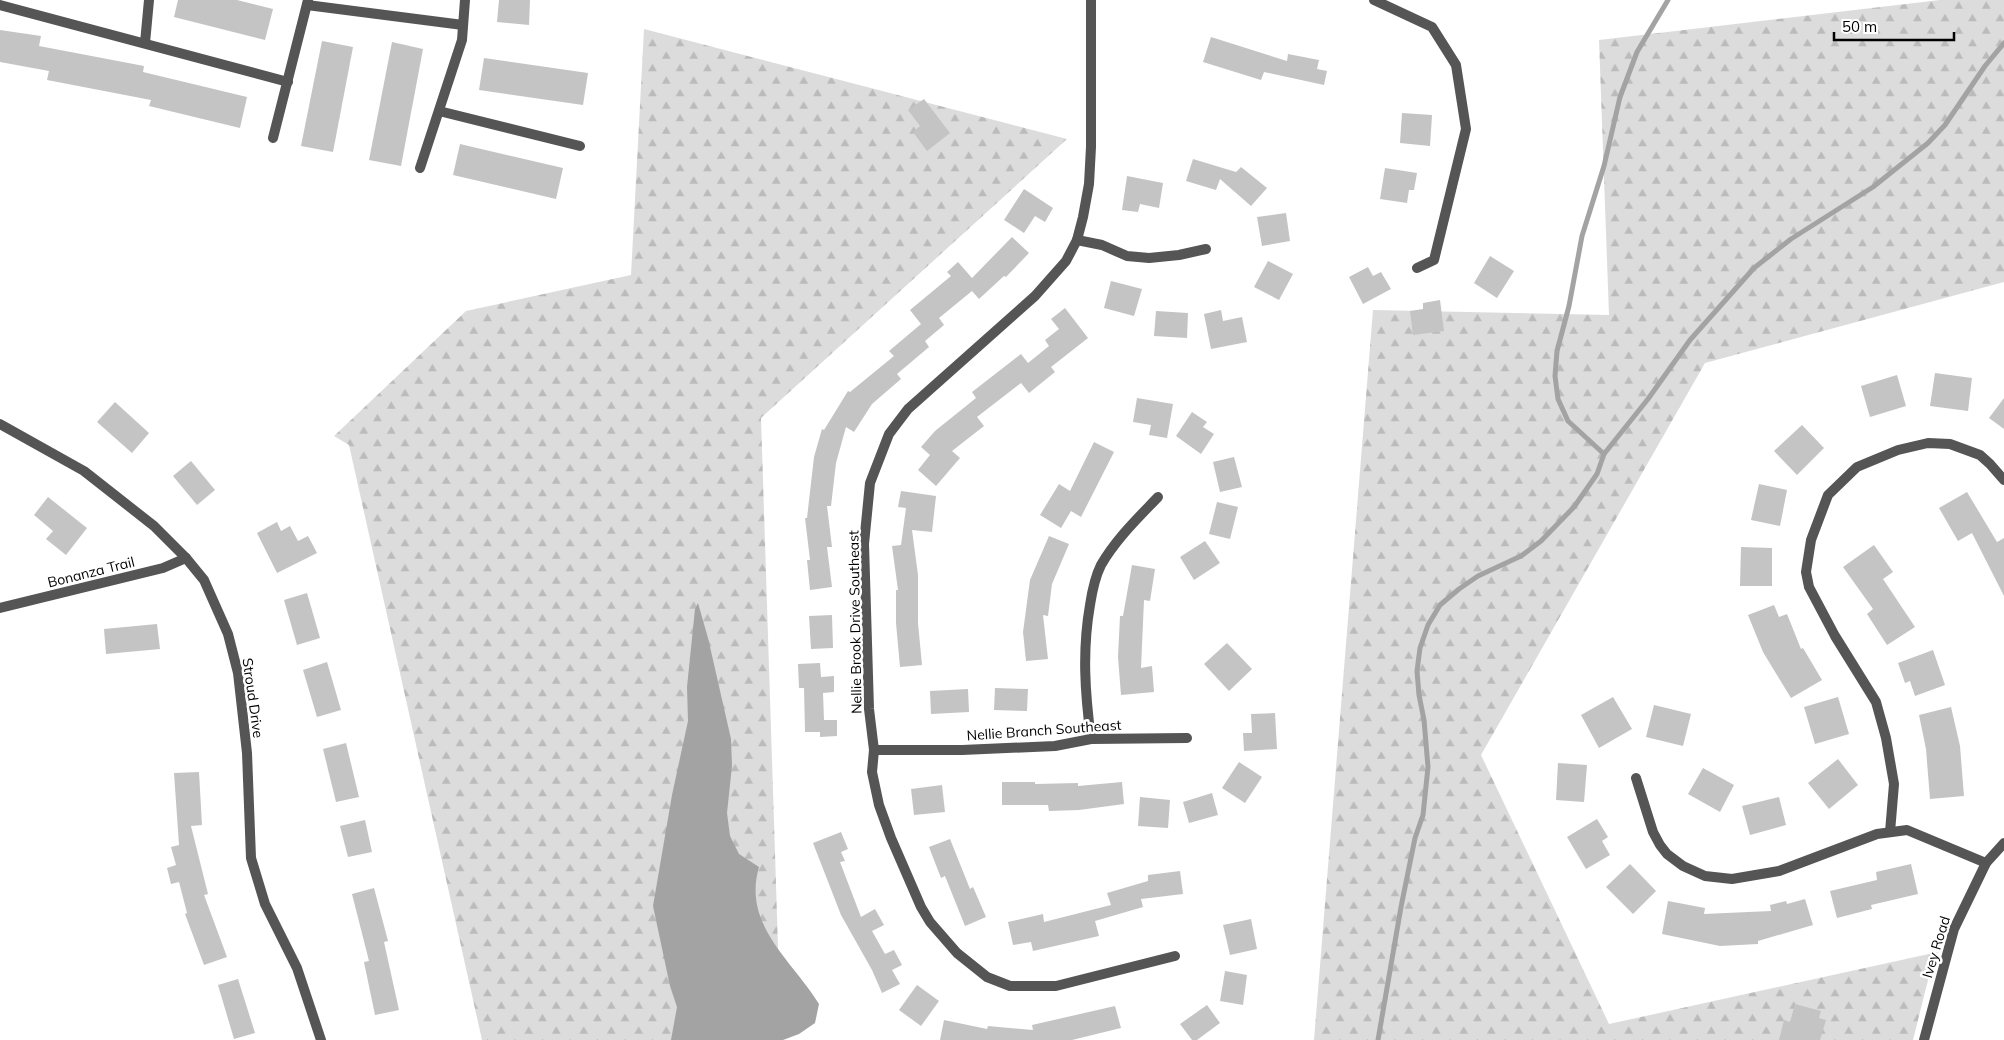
<svg xmlns="http://www.w3.org/2000/svg" width="2004" height="1040" font-family="Mulish,sans-serif">
<style>
.forest{fill:url(#forest-firs)}
.water{fill:#a3a3a3}
.lines{fill:none;stroke-linecap:round;stroke-linejoin:round}
.stream{stroke:#a3a3a3;stroke-width:5}
.building{fill:#c4c4c4}
.minor{stroke:#555;stroke-width:10}
.labels{text-anchor:middle;dominant-baseline:central;stroke-width:5;stroke-linejoin:round;paint-order:stroke}
.street-label{font-size:14px;fill:#000;stroke:#fff}
</style>
<defs>
<pattern id="forest-firs" width="22" height="20" patternUnits="userSpaceOnUse" patternTransform="scale(1.25)"><rect width="22" height="20" fill="#dcdcdc"/><path d="M5 1l3.5 6h-7zM16 11l3.5 6h-7z" fill="#bbb"/></pattern>
</defs>
<rect width="100%" height="100%" fill="#fff"/>
<g class="forest">
<path d="M 1940,0 L 2004,0 L 2004,282 L 1705,363 L 1481,755 L 1609,1024 L 1938,952 L 1929,976 L 1913,1040 L 1314,1040 L 1373,310 L 1609,315 L 1599,40 Z"/>
<path d="M 644,29 L 1067,139 L 761,418 L 781,1040 L 482,1040 L 349,445 L 334,436 L 466,311 L 631,275 Z"/>
</g>
<path class="water" d="M 698,603 L 708,638 L 731,739 L 732,766 L 727,813 L 730,836 L 739,854 L 759,867 C 742,925 792,960 819,1004 L 815,1023 L 799,1034 L 783,1040 L 671,1040 L 677,1007 L 670,986 L 653,906 L 672,795 L 688,721 L 687,687 L 695,609 Z"/>
<g class="lines">
<g class="stream">
<path d="M 1604,454 L 1568,421 L 1558,399 L 1555,376 L 1557,351 L 1569,306 L 1582,236 L 1604,166 L 1620,97 L 1637,52 L 1668,0"/>
<path d="M 1378,1040 L 1401,907 L 1415,838 L 1423,815 L 1428,767 L 1424,720 L 1419,695 L 1417,671 L 1420,648 L 1428,625 L 1440,605 L 1459,589 L 1478,576 L 1521,556 L 1541,541 L 1574,507 L 1597,474 L 1604,454 L 1648,399 L 1690,340 L 1754,268 L 1791,239 L 1873,187 L 1928,143 L 1945,125 L 1985,66 L 2004,43"/>
</g>
</g>
<g class="building">
<path d="M 178,0 L 237,0 L 273,9 L 265,40 L 174,17 Z"/>
<path d="M 499,0 L 530,0 L 529,25 L 497,22 Z"/>
<path d="M 0,30 L 41,36 L 39,46 L 144,66 L 143,72 L 247,97 L 240,128 L 149,106 L 151,100 L 47,80 L 49,71 L 0,62 Z"/>
<path d="M 1211,37 L 1287,61 L 1288,54 L 1319,60 L 1317,69 L 1327,71 L 1324,85 L 1264,72 L 1261,80 L 1203,62 Z"/>
<path d="M 322,41 L 353,47 L 333,152 L 301,146 Z"/>
<path d="M 392,42 L 423,49 L 401,166 L 369,160 Z"/>
<path d="M 484,58 L 588,73 L 583,105 L 479,90 Z"/>
<path d="M 924,99 L 950,133 L 927,151 L 913,132 L 920,126 L 908,110 Z"/>
<path d="M 1402,113 L 1432,115 L 1430,146 L 1400,143 Z"/>
<path d="M 460,144 L 563,168 L 556,199 L 453,175 Z"/>
<path d="M 1193,159 L 1236,172 L 1241,167 L 1267,188 L 1251,206 L 1220,179 L 1216,190 L 1186,181 Z"/>
<path d="M 1385,168 L 1417,173 L 1414,190 L 1409,190 L 1407,203 L 1380,199 Z"/>
<path d="M 1127,176 L 1163,183 L 1159,208 L 1140,204 L 1138,212 L 1122,210 Z"/>
<path d="M 1024,189 L 1053,208 L 1045,222 L 1035,216 L 1024,233 L 1004,220 Z"/>
<path d="M 1286,213 L 1290,241 L 1262,246 L 1257,217 Z"/>
<path d="M 1012,237 L 1029,253 L 1006,277 L 1004,276 L 979,299 L 972,291 L 939,318 L 944,325 L 925,341 L 929,347 L 897,374 L 901,379 L 872,404 L 854,432 L 846,427 L 836,463 L 831,506 L 827,506 L 832,547 L 827,547 L 832,587 L 810,590 L 807,560 L 810,560 L 805,518 L 807,518 L 814,457 L 822,429 L 824,430 L 848,391 L 850,392 L 894,356 L 889,351 L 921,324 L 910,310 L 951,276 L 947,272 L 958,262 L 972,278 Z"/>
<path d="M 1490,256 L 1514,271 L 1497,298 L 1474,283 Z"/>
<path d="M 1268,261 L 1293,274 L 1279,300 L 1254,287 Z"/>
<path d="M 1368,267 L 1373,276 L 1381,272 L 1391,289 L 1363,304 L 1349,277 Z"/>
<path d="M 1111,281 L 1142,289 L 1134,316 L 1104,308 Z"/>
<path d="M 1440,300 L 1444,331 L 1413,335 L 1410,311 L 1423,309 L 1423,303 Z"/>
<path d="M 1065,308 L 1088,338 L 1051,367 L 1055,372 L 1029,393 L 1021,383 L 977,417 L 984,426 L 952,451 L 960,458 L 936,486 L 918,470 L 930,455 L 921,447 L 935,431 L 976,398 L 972,392 L 1021,354 L 1028,363 L 1049,346 L 1045,340 L 1059,329 L 1051,319 Z"/>
<path d="M 1221,310 L 1223,321 L 1242,317 L 1247,342 L 1211,349 L 1204,314 Z"/>
<path d="M 1156,311 L 1188,313 L 1187,338 L 1154,336 Z"/>
<path d="M 1935,373 L 1972,378 L 1968,411 L 1930,406 Z"/>
<path d="M 1897,375 L 1906,406 L 1870,417 L 1861,386 Z"/>
<path d="M 1137,398 L 1173,404 L 1167,438 L 1149,435 L 1151,425 L 1133,422 Z"/>
<path d="M 2004,398 L 2004,429 L 1989,418 Z"/>
<path d="M 115,402 L 149,433 L 132,453 L 97,422 Z"/>
<path d="M 1192,412 L 1207,422 L 1203,427 L 1214,434 L 1201,454 L 1176,436 Z"/>
<path d="M 1802,425 L 1824,448 L 1797,475 L 1774,451 Z"/>
<path d="M 1094,442 L 1114,452 L 1081,517 L 1071,511 L 1061,528 L 1040,515 L 1059,484 L 1070,491 Z"/>
<path d="M 1234,457 L 1242,487 L 1220,492 L 1213,462 Z"/>
<path d="M 191,461 L 215,490 L 197,505 L 173,476 Z"/>
<path d="M 1759,484 L 1787,490 L 1780,526 L 1751,520 Z"/>
<path d="M 901,491 L 936,496 L 932,532 L 912,530 L 918,575 L 918,623 L 922,665 L 900,667 L 896,623 L 896,590 L 898,590 L 892,546 L 901,545 L 906,508 L 898,507 Z"/>
<path d="M 1967,492 L 1997,542 L 2004,538 L 2004,596 L 1972,533 L 1958,541 L 1939,508 Z"/>
<path d="M 48,497 L 87,528 L 66,555 L 46,539 L 53,531 L 34,515 Z"/>
<path d="M 1217,502 L 1238,507 L 1230,539 L 1209,534 Z"/>
<path d="M 277,522 L 281,531 L 290,526 L 298,541 L 308,536 L 317,553 L 277,573 L 257,533 Z"/>
<path d="M 1049,536 L 1069,544 L 1052,584 L 1048,616 L 1043,615 L 1048,659 L 1026,661 L 1023,632 L 1030,580 Z"/>
<path d="M 1205,541 L 1220,563 L 1194,580 L 1180,557 Z"/>
<path d="M 1874,545 L 1893,572 L 1883,579 L 1915,627 L 1887,645 L 1867,614 L 1873,609 L 1843,567 Z"/>
<path d="M 1741,547 L 1772,548 L 1772,586 L 1740,586 Z"/>
<path d="M 1132,565 L 1155,569 L 1150,601 L 1144,600 L 1141,668 L 1152,666 L 1154,692 L 1121,695 L 1118,657 L 1120,616 L 1123,616 Z"/>
<path d="M 307,593 L 320,638 L 297,645 L 284,600 Z"/>
<path d="M 1774,605 L 1779,617 L 1787,614 L 1801,649 L 1803,648 L 1822,680 L 1791,698 L 1763,652 L 1748,615 Z"/>
<path d="M 832,615 L 833,648 L 811,649 L 809,616 Z"/>
<path d="M 157,624 L 160,649 L 106,654 L 104,629 Z"/>
<path d="M 1227,643 L 1252,669 L 1229,691 L 1204,664 Z"/>
<path d="M 1933,650 L 1945,685 L 1915,696 L 1910,681 L 1905,683 L 1898,663 Z"/>
<path d="M 327,662 L 341,710 L 317,717 L 303,670 Z"/>
<path d="M 820,663 L 821,677 L 834,676 L 834,692 L 823,693 L 824,720 L 837,720 L 837,736 L 820,737 L 820,732 L 805,732 L 804,688 L 799,688 L 798,664 Z"/>
<path d="M 995,688 L 1028,689 L 1027,711 L 994,710 Z"/>
<path d="M 968,689 L 969,712 L 931,714 L 930,691 Z"/>
<path d="M 1613,697 L 1632,729 L 1599,748 L 1581,715 Z"/>
<path d="M 1838,697 L 1849,734 L 1815,744 L 1804,707 Z"/>
<path d="M 1654,705 L 1691,714 L 1683,746 L 1646,737 Z"/>
<path d="M 1951,707 L 1960,746 L 1964,796 L 1930,799 L 1926,749 L 1919,715 Z"/>
<path d="M 1275,713 L 1277,749 L 1244,751 L 1243,733 L 1252,733 L 1251,714 Z"/>
<path d="M 346,743 L 359,797 L 336,802 L 323,749 Z"/>
<path d="M 1838,759 L 1858,785 L 1829,809 L 1808,783 Z"/>
<path d="M 1239,762 L 1262,777 L 1245,803 L 1222,788 Z"/>
<path d="M 1558,763 L 1587,765 L 1584,802 L 1556,800 Z"/>
<path d="M 1703,768 L 1734,785 L 1720,812 L 1688,794 Z"/>
<path d="M 199,772 L 202,825 L 191,826 L 208,894 L 204,895 L 227,957 L 204,965 L 185,914 L 187,913 L 179,882 L 171,884 L 167,868 L 176,865 L 171,847 L 179,845 L 174,773 Z"/>
<path d="M 1002,782 L 1035,782 L 1035,784 L 1078,783 L 1078,786 L 1122,782 L 1124,804 L 1079,810 L 1049,811 L 1048,805 L 1002,805 Z"/>
<path d="M 942,785 L 945,812 L 914,815 L 911,789 Z"/>
<path d="M 1212,793 L 1218,815 L 1189,823 L 1183,802 Z"/>
<path d="M 1140,797 L 1170,800 L 1168,828 L 1138,826 Z"/>
<path d="M 1779,797 L 1786,825 L 1750,835 L 1742,806 Z"/>
<path d="M 1597,819 L 1608,837 L 1602,841 L 1610,855 L 1586,869 L 1567,837 Z"/>
<path d="M 365,820 L 372,852 L 348,857 L 340,826 Z"/>
<path d="M 841,832 L 848,849 L 841,852 L 845,861 L 840,862 L 861,917 L 875,909 L 884,925 L 872,931 L 885,954 L 894,950 L 902,965 L 892,970 L 900,984 L 882,993 L 872,970 L 841,915 L 813,843 Z"/>
<path d="M 950,839 L 970,889 L 973,887 L 986,917 L 965,926 L 945,876 L 941,878 L 929,847 Z"/>
<path d="M 1630,864 L 1656,891 L 1633,914 L 1606,887 Z"/>
<path d="M 1911,864 L 1918,894 L 1871,905 L 1872,909 L 1837,918 L 1830,891 L 1877,880 L 1876,872 Z"/>
<path d="M 1180,871 L 1183,894 L 1141,899 L 1143,907 L 1095,921 L 1099,936 L 1033,951 L 1031,942 L 1013,945 L 1008,922 L 1043,914 L 1044,922 L 1111,905 L 1107,893 L 1148,881 L 1148,875 Z"/>
<path d="M 374,888 L 388,941 L 384,942 L 399,1010 L 375,1015 L 364,962 L 369,961 L 352,894 Z"/>
<path d="M 1805,899 L 1813,925 L 1758,941 L 1758,944 L 1720,946 L 1662,934 L 1668,901 L 1705,908 L 1704,914 L 1771,911 L 1770,905 L 1786,901 L 1787,904 Z"/>
<path d="M 1251,919 L 1257,949 L 1230,955 L 1223,925 Z"/>
<path d="M 1225,971 L 1247,975 L 1243,1005 L 1220,1001 Z"/>
<path d="M 238,979 L 255,1033 L 234,1039 L 218,985 Z"/>
<path d="M 917,985 L 939,1001 L 921,1026 L 899,1010 Z"/>
<path d="M 1795,1004 L 1821,1011 L 1819,1018 L 1826,1020 L 1820,1040 L 1779,1040 L 1784,1020 L 1790,1022 Z"/>
<path d="M 1207,1005 L 1220,1023 L 1197,1040 L 1192,1040 L 1180,1024 Z"/>
<path d="M 1115,1006 L 1121,1028 L 1072,1040 L 940,1040 L 944,1020 L 987,1029 L 988,1026 L 1033,1030 L 1032,1025 Z"/>
</g>
<g class="lines">
<g class="minor">
<path d="M 1091,0 L 1091,147 L 1089,184 L 1083,217 L 1077,240 L 1066,261 L 1035,296 L 908,409 L 889,434 L 870,483 L 864,544 L 869,709 L 874,750 L 872,772 L 879,805 L 891,838 L 921,907 L 930,922 L 957,953 L 987,977 L 1010,986 L 1056,986 L 1175,956"/>
<path d="M 1374,0 L 1432,27 L 1456,65 L 1466,129 L 1434,260 L 1417,268"/>
<path d="M 0,5 L 288,82"/>
<path d="M 307,5 L 463,25"/>
<path d="M 145,43 L 149,0"/>
<path d="M 439,111 L 580,146"/>
<path d="M 273,138 L 308,0"/>
<path d="M 420,168 L 462,40 L 465,0"/>
<path d="M 1077,240 L 1102,245 L 1127,256 L 1149,258 L 1179,255 L 1206,249"/>
<path d="M 0,424 L 84,471 L 154,526 L 186,558 L 204,580 L 228,634 L 238,673 L 247,753 L 251,858 L 265,904 L 297,968 L 321,1040"/>
<path d="M 0,608 L 163,568 L 186,558"/>
<path d="M 1091,739 C 1085,693 1082,651 1090,605 C 1092,592 1095,577 1101,565 C 1116,539 1138,518 1158,497"/>
<path d="M 874,750 L 962,750 L 1055,746 L 1091,739 L 1187,738"/>
<path d="M 1636,778 L 1653,832 L 1660,845 L 1667,854 L 1683,866 L 1705,876 L 1732,879 L 1779,871 L 1877,834 L 1907,830 L 1986,863"/>
<path d="M 1890,832 L 1894,784 L 1886,738 L 1876,702 L 1835,636 L 1809,587 L 1806,572 L 1811,540 L 1828,495 L 1857,467 L 1898,450 L 1928,443 L 1950,444 L 1980,455 L 1990,464 L 2004,480"/>
<path d="M 1924,1040 L 1954,929 L 1986,863 L 2004,843"/>
</g>
</g>
<g class="labels">
<g class="street-label">
<text transform="translate(91 572) rotate(-14)">Bonanza Trail</text>
<text transform="translate(855 622) rotate(-91)">Nellie Brook Drive Southeast</text>
<text transform="translate(253 698) rotate(82)">Stroud Drive</text>
<text transform="translate(1044 730) rotate(-4)">Nellie Branch Southeast</text>
<text transform="translate(1936 947) rotate(-73)">Ivey Road</text>
</g>
</g>
<path d="M1834 32v8h120v-8" fill="none" stroke="#000000" stroke-width="2.5"/>
<text x="1842" y="32" font-size="15" fill="#000000" stroke="#ffffff" stroke-width="4" paint-order="stroke">50 m</text>
</svg>
